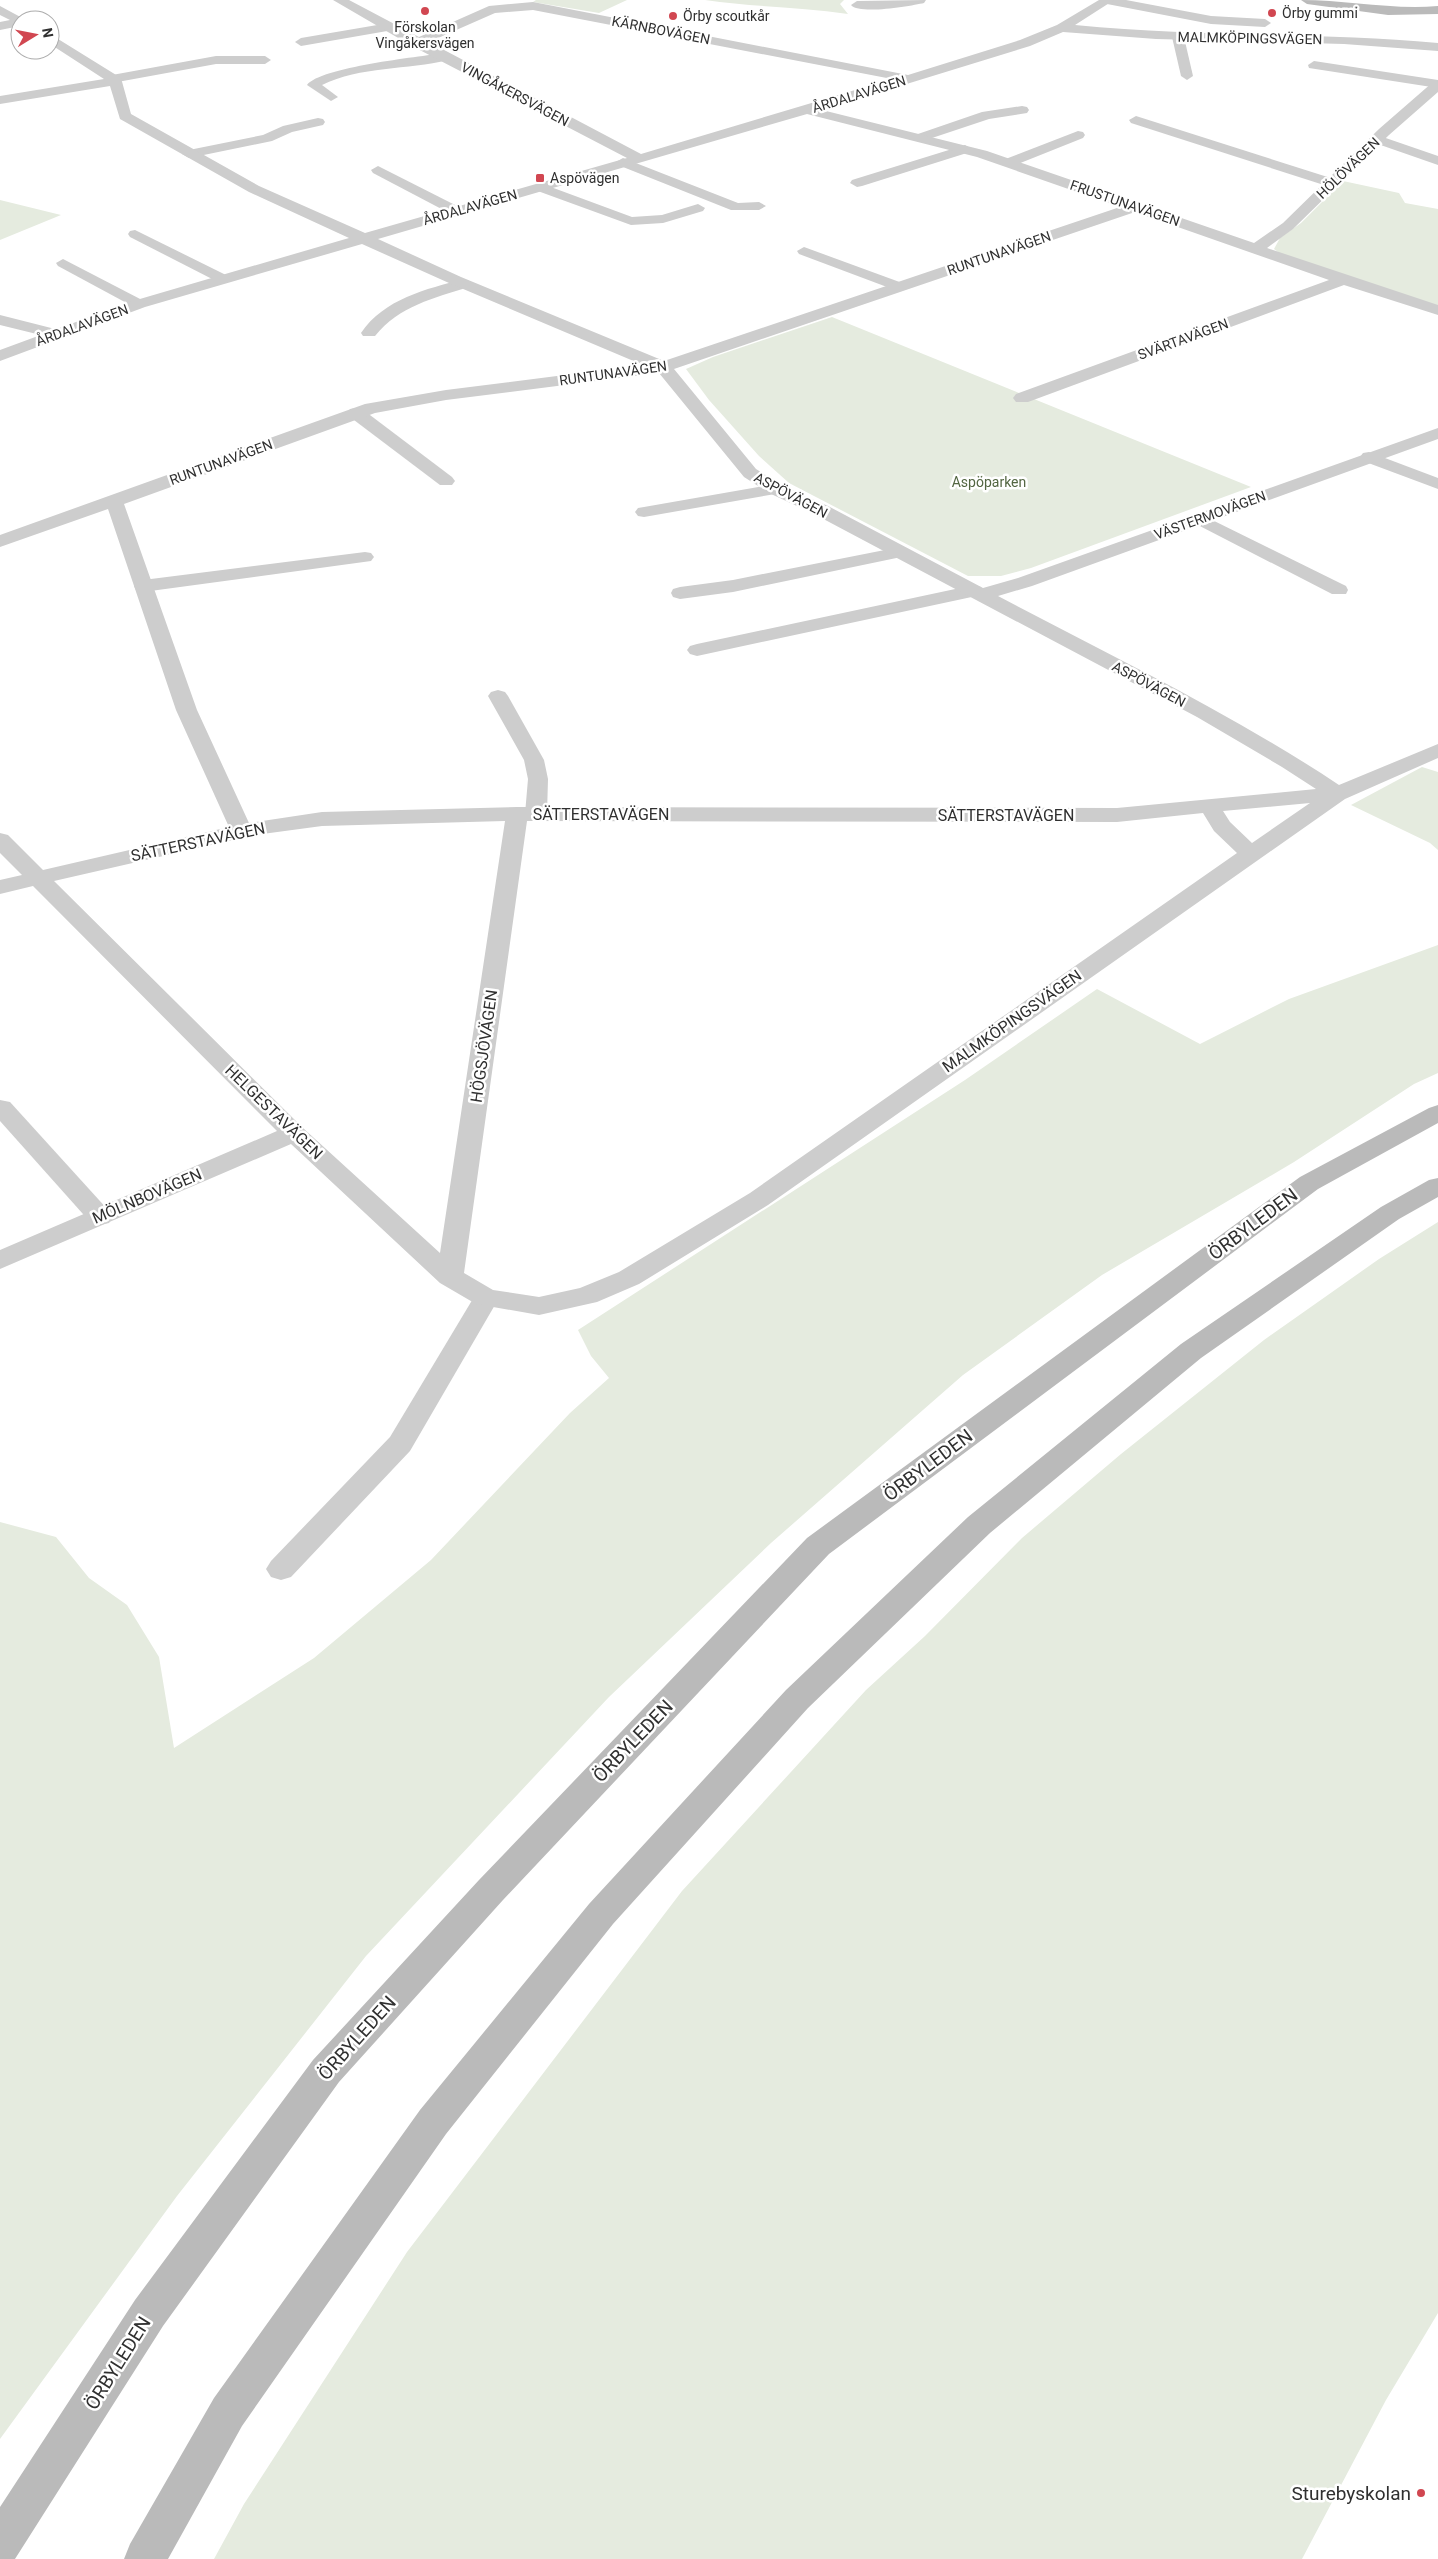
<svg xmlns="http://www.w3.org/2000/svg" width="1438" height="2559" font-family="Roboto,sans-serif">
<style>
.green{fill:#e5ebdf}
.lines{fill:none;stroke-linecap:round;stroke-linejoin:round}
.lane{fill:#cdcdcd;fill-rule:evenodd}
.street{fill:#cdcdcd;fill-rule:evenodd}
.secondary{fill:#bababa;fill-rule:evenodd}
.poi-dot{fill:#d14751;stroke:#fff;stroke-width:2}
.labels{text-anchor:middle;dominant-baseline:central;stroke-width:5;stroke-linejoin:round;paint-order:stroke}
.far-poi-label{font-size:14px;fill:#303030;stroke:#fff;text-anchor:start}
.far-street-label{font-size:14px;fill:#303030;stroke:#fff}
.far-park-label{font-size:14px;fill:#536642;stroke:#fff}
.street-label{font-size:16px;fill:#303030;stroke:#fff}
.near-street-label{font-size:19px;fill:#303030;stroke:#fff}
.near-poi-label{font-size:19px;fill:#303030;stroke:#fff;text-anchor:end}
</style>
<rect width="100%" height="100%" fill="#fff"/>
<g class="green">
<path d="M 536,0 L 627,0 L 599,13 L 533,2 Z"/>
<path d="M 705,0 L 844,0 L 840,4 L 848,14 C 801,7 753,7 705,0 Z"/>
<path d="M 1343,181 L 1399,193 L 1405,203 L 1438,209 L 1438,307 L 1282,255 L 1274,249 L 1280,238 L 1301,223 Z"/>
<path d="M 0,200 L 61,215 L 0,240 Z"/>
<path d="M 832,317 L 1251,487 L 1031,568 L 1001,576 L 968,576 L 789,483 L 759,456 L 709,400 L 686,369 L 713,357 Z"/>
<path d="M 1422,767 L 1438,772 L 1438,850 L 1430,843 L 1351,805 Z"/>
<path d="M 1438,945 L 1438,1073 L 1414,1084 L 1294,1162 L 1102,1275 L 963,1375 L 771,1543 L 609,1697 L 366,1956 L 177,2196 L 0,2439 L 0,1522 L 56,1537 L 89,1578 L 127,1605 L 159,1657 L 174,1748 L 314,1658 L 431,1560 L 570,1413 L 609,1378 L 591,1356 L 578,1330 L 965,1080 L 1097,989 L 1200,1044 L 1289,999 Z"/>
<path d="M 1438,1222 L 1438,2313 L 1386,2400 L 1302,2559 L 214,2559 L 244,2504 L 407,2252 L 682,1891 L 866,1690 L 925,1636 L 1022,1538 L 1121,1454 L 1264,1340 L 1379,1259 Z"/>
</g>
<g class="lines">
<g class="lane">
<path d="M 1101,0 L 1126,0 L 1211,16 L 1265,19 L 1271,23 L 1265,27 L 1211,24 L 1107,4 Z"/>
<path d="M 20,18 L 25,20 L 20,20 L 20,26 L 0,30 L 0,22 Z"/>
<path d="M 389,23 L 395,27 L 393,30 L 301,46 L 295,42 L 301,38 Z"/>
<path d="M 1178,33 L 1184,37 L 1193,76 L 1187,80 L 1181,76 L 1172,37 Z"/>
<path d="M 444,53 L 450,57 L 448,60 C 408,70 360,66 322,85 L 338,97 L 331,101 L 307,85 C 321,67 418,57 444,53 Z"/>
<path d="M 216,56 L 265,56 L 271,60 L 265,64 L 216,64 L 112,83 L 106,79 L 112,75 Z"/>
<path d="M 1314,61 L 1438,80 L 1438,88 L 1309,68 L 1308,65 Z"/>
<path d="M 1022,106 L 1027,107 L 1029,110 L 1027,113 L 989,119 L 920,142 L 913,138 L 915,135 L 982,112 Z"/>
<path d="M 1136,116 L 1337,180 L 1339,183 L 1337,186 L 1327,186 L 1131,123 L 1129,120 Z"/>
<path d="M 318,118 L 323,119 L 325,122 L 323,125 L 292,132 L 272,141 L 189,158 L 182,154 L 184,151 L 263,135 L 283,126 Z"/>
<path d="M 1078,131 L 1083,132 L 1085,135 L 1083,138 L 1013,166 L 1008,167 L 1001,163 L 1003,160 Z"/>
<path d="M 1377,135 L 1438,156 L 1438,165 L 1372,142 L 1370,139 Z"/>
<path d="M 965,145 L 972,149 L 970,152 L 862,186 L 857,187 L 850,183 L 852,180 Z"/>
<path d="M 623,158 L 738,203 L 759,202 L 766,206 L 759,210 L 731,210 L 618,165 L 616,162 Z"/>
<path d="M 378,166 L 461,208 L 463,211 L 461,214 L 451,214 L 373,173 L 371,170 Z"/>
<path d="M 540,183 L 632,217 L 662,215 L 698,204 L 705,208 L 703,211 L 663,223 L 631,225 L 535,190 L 533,187 Z"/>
<path d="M 135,230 L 228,276 L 231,279 L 223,284 L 218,282 L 130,237 L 128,234 L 130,231 Z"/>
<path d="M 804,247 L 905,284 L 908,287 L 905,290 L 895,290 L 799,254 L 797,251 Z"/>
<path d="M 63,259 L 144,301 L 147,304 L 139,309 L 134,307 L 58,266 L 56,263 Z"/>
<path d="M 464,279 L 469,281 L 472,284 L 469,287 C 434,298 399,306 375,336 L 363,336 L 361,333 C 384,299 426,289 464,279 Z"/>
<path d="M 0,315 L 63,331 L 65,334 L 57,339 L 0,325 Z"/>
<path d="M 356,408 L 362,409 L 452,477 L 455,481 L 452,485 L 440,485 L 350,417 L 348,413 L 350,409 Z"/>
<path d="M 1369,452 L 1438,478 L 1438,489 L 1363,461 L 1360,457 L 1363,453 Z"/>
<path d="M 775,484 L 781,485 L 784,489 L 781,493 L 644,517 L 638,516 L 635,512 L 638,508 L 644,507 Z"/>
<path d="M 1200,514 L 1346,586 L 1348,590 L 1346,594 L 1332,594 L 1194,523 L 1191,519 L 1194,515 Z"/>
<path d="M 900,547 L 906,548 L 909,552 L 906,556 L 733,592 L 680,599 L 673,597 L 671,593 L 673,589 L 680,587 L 733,580 Z"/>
<path d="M 365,552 L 371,553 L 374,557 L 371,561 L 143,592 L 136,590 L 134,586 L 136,582 L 143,580 Z"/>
<path d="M 974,585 L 981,587 L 983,591 L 981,595 L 697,656 L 690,654 L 687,650 L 690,646 L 697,644 Z"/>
<path d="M 498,690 L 505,692 L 508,696 L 544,760 L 548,779 L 547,814 L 543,818 L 536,820 L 529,818 L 525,814 L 528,779 L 524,760 L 488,696 L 491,692 Z"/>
<path d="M 0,1100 L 10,1102 L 109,1211 L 113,1217 L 109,1223 L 100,1225 L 91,1223 L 0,1121 Z"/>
<path d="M 486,1289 L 495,1292 L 499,1298 L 410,1451 L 291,1577 L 281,1580 L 271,1577 L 266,1569 L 271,1561 L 390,1437 L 477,1292 Z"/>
</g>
<g class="street">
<path d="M 333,0 L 349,0 L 419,37 L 489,6 L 533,2 L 908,75 L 1020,40 L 1057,25 L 1099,0 L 1114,0 L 1075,25 C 1196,37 1317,32 1438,43 L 1438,51 L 1344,44 L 1156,39 L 1063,32 L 1030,46 L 822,110 L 987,151 L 1254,243 L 1283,223 L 1379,129 L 1433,82 L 1438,81 L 1438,92 L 1389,135 L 1293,229 L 1267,248 L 1438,305 L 1438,315 L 1344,285 L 1028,402 L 1016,402 L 1013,398 L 1016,394 L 1329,280 L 1135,212 L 674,369 L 756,469 L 781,485 L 828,506 L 983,588 L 1018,578 L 1438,428 L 1438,439 L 1032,586 L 998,596 C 1113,657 1231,713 1339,785 L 1438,744 L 1438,758 L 1345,799 L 768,1205 L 639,1284 L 597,1302 L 539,1315 L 476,1304 L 440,1283 L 291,1144 L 0,1269 L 0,1250 L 277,1131 L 33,886 L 0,894 L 0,880 L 22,875 L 0,853 L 0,833 L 8,835 L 43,870 L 229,827 L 176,710 L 108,509 L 0,547 L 0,535 L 365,404 L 446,390 L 643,365 L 449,283 L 362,244 L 145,307 L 0,361 L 0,350 L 133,301 L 349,238 L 249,192 L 120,119 L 110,86 L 0,104 L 0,96 L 104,79 L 50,44 L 50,34 L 121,78 L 131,114 L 259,186 L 365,233 L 627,158 L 412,46 ZM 533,10 L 892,79 L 641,154 L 429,42 L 495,13 ZM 807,114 L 977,157 L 1120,207 L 664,361 L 461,277 L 378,239 ZM 659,373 L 744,477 L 769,493 L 814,514 L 1197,717 L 1282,767 L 1316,789 L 1117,808 L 517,807 L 322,812 L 249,823 L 197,710 L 124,504 L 375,413 L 446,400 ZM 1310,803 L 1252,843 L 1230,822 L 1223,811 ZM 1203,813 L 1214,831 L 1237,853 L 750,1193 L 619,1272 L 580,1288 L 539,1297 L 493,1290 L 464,1273 L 527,821 L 1117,822 ZM 505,821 L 440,1253 L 303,1128 L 54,881 L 255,835 L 322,826 Z"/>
<path d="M 926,0 L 924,3 C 911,6 859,15 851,5 L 857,1 Z"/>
<path d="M 0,6 L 26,20 L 20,20 L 20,25 L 0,15 Z"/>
</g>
<g class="secondary">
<path d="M 1301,0 C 1347,0 1392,10 1438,6 L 1438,14 L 1388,15 L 1307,4 Z"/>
<path d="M 1438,1105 L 1438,1123 L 1318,1189 L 829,1554 L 503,1900 L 339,2082 L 163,2326 L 15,2559 L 0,2559 L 0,2507 L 135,2300 L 313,2060 L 479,1880 L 807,1538 L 1300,1177 L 1429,1108 Z"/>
<path d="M 1438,1178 L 1438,1197 L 1399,1219 L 1201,1358 L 990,1533 L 808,1708 L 613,1924 L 446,2134 L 242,2426 L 168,2559 L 124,2559 L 130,2544 L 214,2398 L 420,2110 L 589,1904 L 786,1690 L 968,1517 L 1181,1344 L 1381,1207 L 1429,1180 Z"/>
</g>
</g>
<g class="poi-dot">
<circle cx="425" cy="11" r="5"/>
<circle cx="1272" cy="13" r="5"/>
<circle cx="673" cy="16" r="5"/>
<rect x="535" y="173" width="10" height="10" rx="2.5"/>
<circle cx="1421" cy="2493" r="5"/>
</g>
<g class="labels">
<g class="far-poi-label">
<text x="1282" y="13">Örby gummi</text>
<text x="683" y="16">Örby scoutkår</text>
<text x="425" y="27" text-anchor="middle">Förskolan<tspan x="425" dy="16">Vingåkersvägen</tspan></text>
<text x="550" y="178">Aspövägen</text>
</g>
<g class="far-street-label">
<text transform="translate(661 30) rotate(11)">KÄRNBOVÄGEN</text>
<text transform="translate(1250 38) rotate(1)">MALMKÖPINGSVÄGEN</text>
<text transform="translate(515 94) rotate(28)">VINGÅKERSVÄGEN</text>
<text transform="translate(859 94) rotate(-17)">ÅRDALAVÄGEN</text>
<text transform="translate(1348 168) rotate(-44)">HÖLÖVÄGEN</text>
<text transform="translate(1125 203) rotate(19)">FRUSTUNAVÄGEN</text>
<text transform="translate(470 207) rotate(-16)">ÅRDALAVÄGEN</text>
<text transform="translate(999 253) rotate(-19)">RUNTUNAVÄGEN</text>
<text transform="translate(82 325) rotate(-20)">ÅRDALAVÄGEN</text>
<text transform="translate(1183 339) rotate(-20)">SVÄRTAVÄGEN</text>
<text transform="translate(613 373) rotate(-8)">RUNTUNAVÄGEN</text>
<text transform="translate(221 462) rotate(-20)">RUNTUNAVÄGEN</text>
<text transform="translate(791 495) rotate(28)">ASPÖVÄGEN</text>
<text transform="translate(1210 515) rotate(-20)">VÄSTERMOVÄGEN</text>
<text transform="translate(1149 684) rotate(28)">ASPÖVÄGEN</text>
</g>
<g class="far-park-label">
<text x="989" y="482">Aspöparken</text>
</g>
<g class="street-label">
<text x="601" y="814">SÄTTERSTAVÄGEN</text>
<text x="1006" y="815">SÄTTERSTAVÄGEN</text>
<text transform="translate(198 842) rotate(-12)">SÄTTERSTAVÄGEN</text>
<text transform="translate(1012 1021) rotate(-35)">MALMKÖPINGSVÄGEN</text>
<text transform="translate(484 1046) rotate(-82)">HÖGSJÖVÄGEN</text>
<text transform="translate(274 1112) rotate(44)">HELGESTAVÄGEN</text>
<text transform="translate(147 1196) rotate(-23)">MÖLNBOVÄGEN</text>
</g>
<g class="near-street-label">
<text transform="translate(1253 1224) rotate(-37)">ÖRBYLEDEN</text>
<text transform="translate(928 1465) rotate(-37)">ÖRBYLEDEN</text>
<text transform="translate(633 1741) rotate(-46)">ÖRBYLEDEN</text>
<text transform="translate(357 2038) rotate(-48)">ÖRBYLEDEN</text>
<text transform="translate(118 2363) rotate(-58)">ÖRBYLEDEN</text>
</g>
<g class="near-poi-label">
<text x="1411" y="2493">Sturebyskolan</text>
</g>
</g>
<g transform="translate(35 35) rotate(80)"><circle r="24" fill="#ffffff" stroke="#acacac"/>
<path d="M0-4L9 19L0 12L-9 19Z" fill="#d14751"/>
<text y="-8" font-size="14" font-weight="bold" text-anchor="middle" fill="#303030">N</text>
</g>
</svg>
